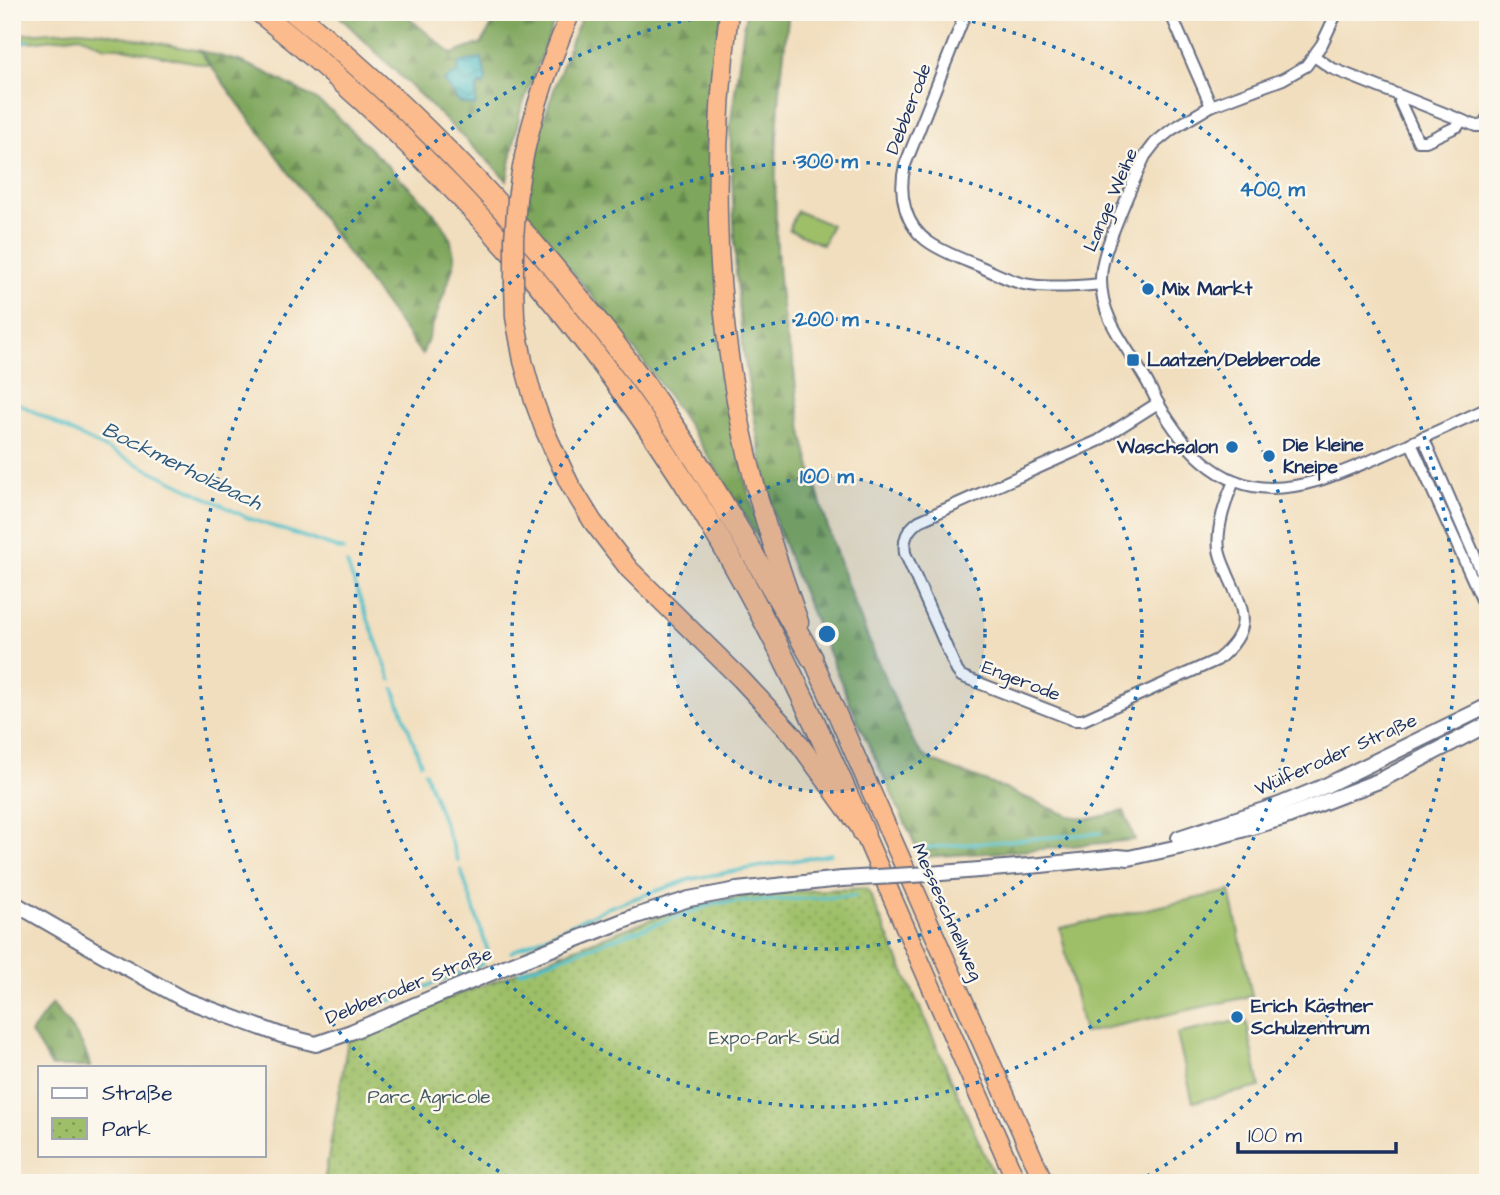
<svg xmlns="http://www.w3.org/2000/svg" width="1500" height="1195" font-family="'Architects Daughter',sans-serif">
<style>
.grass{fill:#9ebf68;stroke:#5c7763;stroke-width:2}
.forest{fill:url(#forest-firs);stroke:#4c6a5d;stroke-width:2}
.park{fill:url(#park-dots);stroke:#5c7763;stroke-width:2}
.water{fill:url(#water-waves);stroke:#367793;stroke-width:2}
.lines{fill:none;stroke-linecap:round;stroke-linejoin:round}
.stream{stroke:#52bfc8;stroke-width:3.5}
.minor-casing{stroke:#666c80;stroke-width:14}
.tertiary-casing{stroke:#666c80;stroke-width:18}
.trunk-casing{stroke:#666c80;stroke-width:21}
.motorway-casing{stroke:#666c80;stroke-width:24}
.minor{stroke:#fff;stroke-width:10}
.tertiary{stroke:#fff;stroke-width:14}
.trunk{stroke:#fbbb8c;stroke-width:18}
.motorway{stroke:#fbbb8c;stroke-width:21}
.tertiary-bridge-casing{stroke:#666c80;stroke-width:18;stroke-linecap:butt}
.trunk-bridge-casing{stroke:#666c80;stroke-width:21;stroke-linecap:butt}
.tertiary-bridge{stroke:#fff;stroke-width:14}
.trunk-bridge{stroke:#fbbb8c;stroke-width:18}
.ring{fill:none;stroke:#1f6fb2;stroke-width:3.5;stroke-dasharray:3.5 7}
.poi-dot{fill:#1f6fb2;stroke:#fbf7ec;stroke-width:2.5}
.labels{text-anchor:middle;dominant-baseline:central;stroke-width:5;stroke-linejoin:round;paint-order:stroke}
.street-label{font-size:19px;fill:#1b2f5e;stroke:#fbf7ec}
.poi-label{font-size:19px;font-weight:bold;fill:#1b2f5e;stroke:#fbf7ec;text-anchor:start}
.park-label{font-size:19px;fill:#425a61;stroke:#fbf7ec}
.water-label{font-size:21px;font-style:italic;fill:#2c5a7e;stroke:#fbf7ec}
.centre{fill:#1f6fb2;stroke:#fbf7ec;stroke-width:3.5}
.ring-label{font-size:21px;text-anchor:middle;font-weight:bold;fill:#1f6fb2;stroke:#fbf7ec;stroke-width:5;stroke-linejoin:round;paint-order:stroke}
</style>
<defs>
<pattern id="forest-firs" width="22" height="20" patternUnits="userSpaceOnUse" patternTransform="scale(1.75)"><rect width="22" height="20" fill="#7ea65c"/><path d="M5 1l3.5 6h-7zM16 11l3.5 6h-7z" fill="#66884f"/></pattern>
<pattern id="park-dots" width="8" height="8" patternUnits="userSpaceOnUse" patternTransform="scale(1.75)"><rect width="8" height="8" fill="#9ebf68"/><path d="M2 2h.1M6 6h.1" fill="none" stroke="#809c59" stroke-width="1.8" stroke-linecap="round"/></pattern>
<pattern id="water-waves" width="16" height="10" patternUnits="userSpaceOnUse" patternTransform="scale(1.75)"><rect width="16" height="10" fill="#52bfc8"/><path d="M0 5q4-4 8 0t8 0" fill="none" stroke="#439ca6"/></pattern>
</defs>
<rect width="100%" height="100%" fill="#fbf7ec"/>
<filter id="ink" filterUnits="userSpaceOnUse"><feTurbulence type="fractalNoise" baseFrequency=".0143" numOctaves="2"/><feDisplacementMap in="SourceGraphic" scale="14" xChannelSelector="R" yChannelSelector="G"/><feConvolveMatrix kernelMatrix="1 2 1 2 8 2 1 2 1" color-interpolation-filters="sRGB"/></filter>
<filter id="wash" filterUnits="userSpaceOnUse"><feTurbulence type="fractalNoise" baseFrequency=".00686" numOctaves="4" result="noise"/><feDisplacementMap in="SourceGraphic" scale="28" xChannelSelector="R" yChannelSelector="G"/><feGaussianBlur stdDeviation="1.57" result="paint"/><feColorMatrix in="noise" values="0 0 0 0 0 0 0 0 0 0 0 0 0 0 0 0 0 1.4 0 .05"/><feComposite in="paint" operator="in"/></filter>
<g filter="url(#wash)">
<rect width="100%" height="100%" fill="#f1debe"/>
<g class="grass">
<path d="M 79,30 L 101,32 L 200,51 L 211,66 L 119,47 L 105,47 L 80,36 L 29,42 L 12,43 L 12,33 L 26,34 Z"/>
<path d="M 797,211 L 831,225 L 823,245 L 789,230 Z"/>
<path d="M 1230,891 L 1252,996 L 1084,1033 L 1060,928 Z"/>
<path d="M 1246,1019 L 1260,1087 L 1193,1102 L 1177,1034 Z"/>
</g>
<g class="forest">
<path d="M 340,12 L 402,12 L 452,54 L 482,43 L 499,12 L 558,12 L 520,112 L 507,180 L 340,17 Z"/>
<path d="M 584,12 L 722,12 L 711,145 L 744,477 L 764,548 C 739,507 715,465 688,425 C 639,351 582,283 525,215 L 539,133 L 571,41 Z"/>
<path d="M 746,12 L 789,12 C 774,120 769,234 787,341 C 789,348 791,354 793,361 C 796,388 798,414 804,440 C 819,503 839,567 864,628 C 879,667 898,706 915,745 L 923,755 L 935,762 L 1008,790 L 1069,816 L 1090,819 L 1124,811 L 1135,840 L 1020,851 L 921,857 L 858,722 L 794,571 L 776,524 L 758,440 L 743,350 L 736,272 L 730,128 Z"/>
<path d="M 200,51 L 239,61 L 265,72 L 310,96 L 333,112 L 424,202 L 442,223 L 450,237 L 455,260 L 448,283 L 422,355 Z"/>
<path d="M 52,1004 C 67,1024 86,1042 90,1067 L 52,1067 L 31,1033 Z"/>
</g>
<path class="park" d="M 867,888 L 997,1183 L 324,1183 L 348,1040 L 464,992 L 503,978 L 560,954 L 662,915 L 705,903 L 762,893 Z"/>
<path class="water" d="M 482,58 L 486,80 L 483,86 L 480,83 L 477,88 L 475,106 L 459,102 L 444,81 L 458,72 L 459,63 Z"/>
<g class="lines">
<g class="stream">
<path d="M 12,40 L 28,41"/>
<path d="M 12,400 L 74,433 L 248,518 L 343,550"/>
<path d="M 347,564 L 391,680"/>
<path d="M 394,689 L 421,763"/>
<path d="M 425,772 L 458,861"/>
<path d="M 923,848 L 1101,833"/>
<path d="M 461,870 L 489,954"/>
<path d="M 511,952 L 607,908 L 691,879 L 831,854"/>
<path d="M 519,972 L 716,903 L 856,896"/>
<path d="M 373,1008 L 482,964"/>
</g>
</g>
</g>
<g filter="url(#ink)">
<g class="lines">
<defs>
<g id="minor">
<path d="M 966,12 L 905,165 C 898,193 904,226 930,243 C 945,253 962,259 979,266 C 995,273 1013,283 1030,285 C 1050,288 1081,286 1101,284"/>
<path d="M 1170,12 L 1211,106"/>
<path d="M 1337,12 L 1322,44 L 1306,66 L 1283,79 L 1211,106 L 1171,130 L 1155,143 L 1145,156 C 1136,175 1128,195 1120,214 C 1112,235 1101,257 1101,280 C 1101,318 1125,344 1143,375 C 1149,384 1153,394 1158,403 C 1183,446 1216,487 1271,488 C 1309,488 1342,472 1377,458 C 1414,442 1451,425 1488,408"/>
<path d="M 1314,56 L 1331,68 L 1401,96 L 1400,102 L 1418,141 L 1426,141 L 1458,126 L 1461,120 L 1401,96"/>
<path d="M 1461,120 L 1476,126 L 1482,126 L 1488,117"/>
<path d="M 1158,403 L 1098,441 L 919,521 C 907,530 903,539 905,553 L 957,671 L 961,676 L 1074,720 L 1083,720 L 1217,660 C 1254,630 1245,612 1228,575 C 1225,567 1220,558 1219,549 C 1216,529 1226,499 1234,481"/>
<path d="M 1423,437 L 1488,586"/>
<path d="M 1411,443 L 1488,613"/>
</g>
<g id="tertiary">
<path d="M 1179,838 L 1279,805 L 1325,786 L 1488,706"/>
<path d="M 929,874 L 1041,865 L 1118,857 L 1129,858 L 1192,844 L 1283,818 L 1381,780 L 1488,724"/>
<path d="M 12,902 L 102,954 L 183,999 L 281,1035 L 316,1044 L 351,1032 L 505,967 L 636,916 L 689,899 L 737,890 L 842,879"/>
</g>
<g id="trunk">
<path d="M 729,12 C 709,169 714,332 755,485 C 767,532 783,576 799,622"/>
<path d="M 517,199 C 525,133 545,74 571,12"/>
<path d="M 514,284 L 515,317 L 523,361 L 534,401 L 545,431 L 569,483 L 593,522 L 629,569 L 741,679 L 793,735 L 864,833 L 1017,1183"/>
<path d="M 808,648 L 1044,1183"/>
</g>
<g id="motorway">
<path d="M 260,12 C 440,157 595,331 714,530 C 772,627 819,730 864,833"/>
<path d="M 294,12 C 441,131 574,277 679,434 C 727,507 769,582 812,658"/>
</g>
</defs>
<use href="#minor" class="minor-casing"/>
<use href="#tertiary" class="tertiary-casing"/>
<use href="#trunk" class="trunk-casing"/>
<use href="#motorway" class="motorway-casing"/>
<use href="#minor" class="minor"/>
<use href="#tertiary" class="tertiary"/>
<use href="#trunk" class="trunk"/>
<use href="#motorway" class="motorway"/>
<defs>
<path id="tertiary-bridge" d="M 842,879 L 929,874"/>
<path id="trunk-bridge" d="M 514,284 L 514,239 L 517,199"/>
</defs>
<use href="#tertiary-bridge" class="tertiary-bridge-casing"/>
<use href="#trunk-bridge" class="trunk-bridge-casing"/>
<use href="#tertiary-bridge" class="tertiary-bridge"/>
<use href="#trunk-bridge" class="trunk-bridge"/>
</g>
</g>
<circle cx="827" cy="634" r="158" fill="#1f6fb2" fill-opacity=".12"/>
<g class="ring">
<circle cx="827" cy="634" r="158"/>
<circle cx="827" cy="634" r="315"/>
<circle cx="827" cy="634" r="473"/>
<path d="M517 1182A630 630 0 0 1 723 13M931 13A630 630 0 0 1 1137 1182"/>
</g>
<g class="poi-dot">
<circle cx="1148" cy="289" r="7"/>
<rect x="1126" y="353" width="14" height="14" rx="3.5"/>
<circle cx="1232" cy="447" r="7"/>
<circle cx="1269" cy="456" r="7"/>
<circle cx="1237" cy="1017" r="7"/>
</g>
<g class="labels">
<g class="street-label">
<text transform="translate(909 109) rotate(-69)">Debberode</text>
<text transform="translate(1111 200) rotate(-67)">Lange Weihe</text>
<text transform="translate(1021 681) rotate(21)">Engerode</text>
<text transform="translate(1336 755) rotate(-24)">Wülferoder Straße</text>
<text transform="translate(947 912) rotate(66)">Messeschnellweg</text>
<text transform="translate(409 986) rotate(-22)">Debberoder Straße</text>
</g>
<g class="poi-label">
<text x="1162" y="289">Mix Markt</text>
<text x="1147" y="360">Laatzen/Debberode</text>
<text x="1283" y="445">Die kleine<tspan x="1283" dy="22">Kneipe</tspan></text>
<text x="1218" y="447" text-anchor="end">Waschsalon</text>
<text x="1251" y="1006">Erich Kästner<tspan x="1251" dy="22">Schulzentrum</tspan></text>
</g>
<g class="park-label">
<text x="774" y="1038">Expo-Park Süd</text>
<text x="429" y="1097">Parc Agricole</text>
</g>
<g class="water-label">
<text transform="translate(182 466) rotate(26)">Bockmerholzbach</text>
</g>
</g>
<circle cx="827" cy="634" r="10" class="centre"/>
<g class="ring-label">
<text x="827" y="168">300 m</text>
<text x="1272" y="196">400 m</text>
<text x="827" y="326">200 m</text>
<text x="827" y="483">100 m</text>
</g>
<rect width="1500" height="1195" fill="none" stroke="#fbf7ec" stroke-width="42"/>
<rect x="38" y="1066" width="228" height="91" fill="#fbf7ec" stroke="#a1a7b3" stroke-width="2"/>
<rect x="52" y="1088" width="35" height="10" fill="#ffffff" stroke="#a1a7b3" stroke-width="2"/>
<text x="102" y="1100" font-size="21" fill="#1b2f5e">Straße</text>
<rect x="52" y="1118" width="35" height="21" fill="url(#park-dots)" stroke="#a1a7b3" stroke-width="2"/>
<text x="102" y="1136" font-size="21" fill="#1b2f5e">Park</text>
<path d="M1238 1142v10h158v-10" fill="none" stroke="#1b2f5e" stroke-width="3.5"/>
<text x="1248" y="1142" font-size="21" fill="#1b2f5e" stroke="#fbf7ec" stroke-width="5" paint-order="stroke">100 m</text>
</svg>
